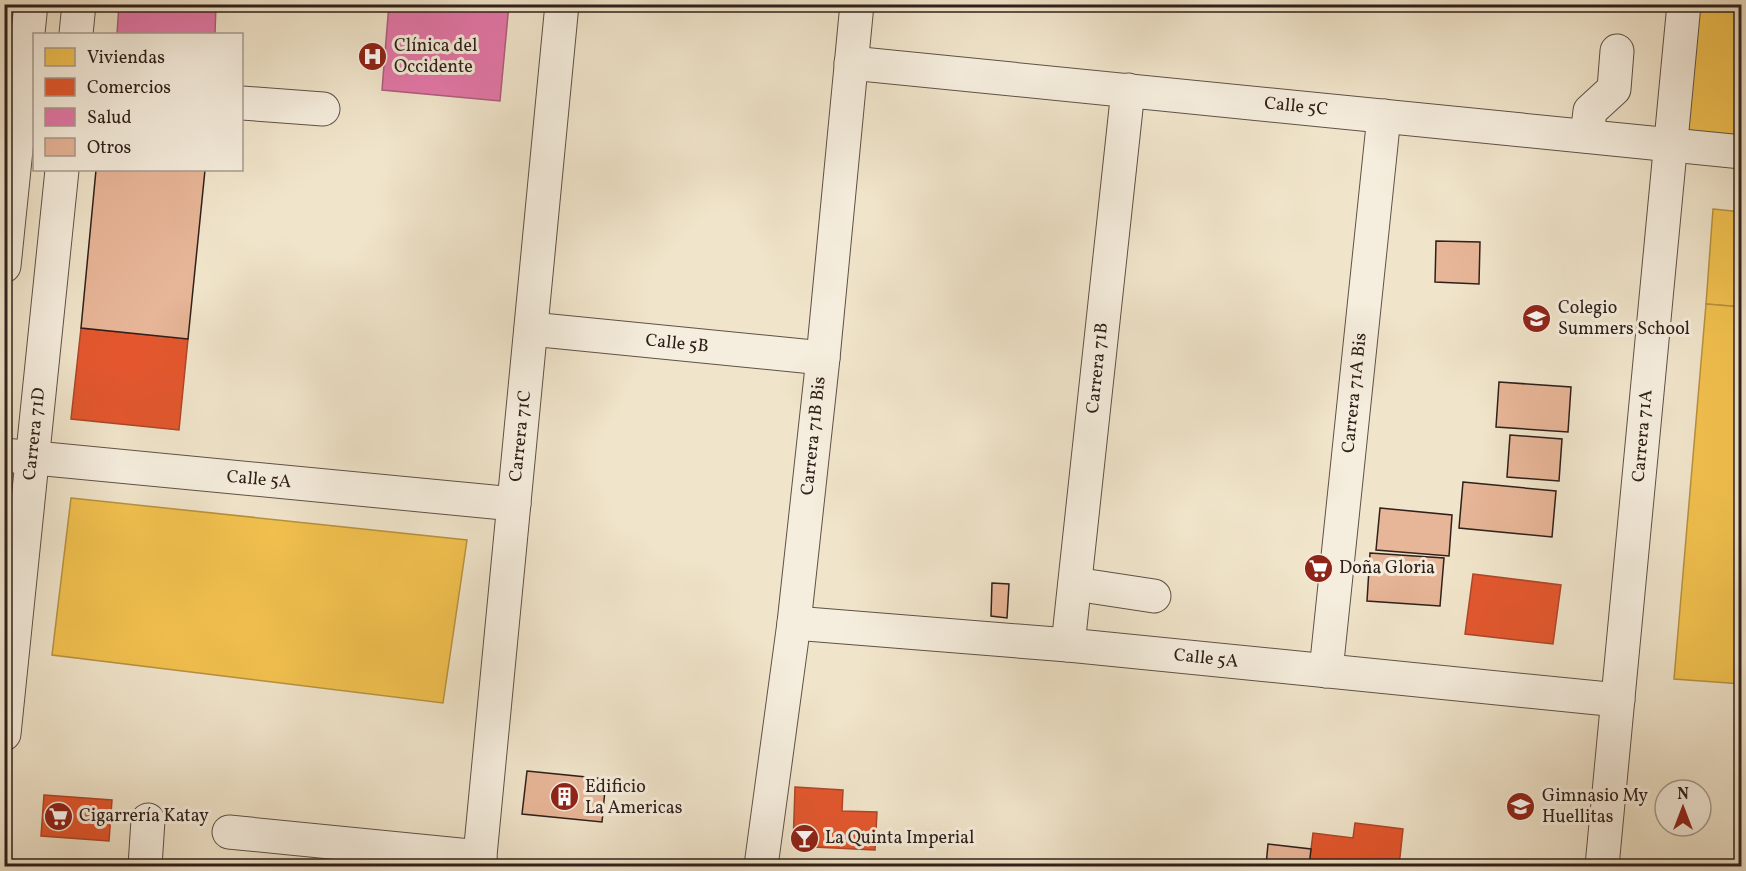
<svg xmlns="http://www.w3.org/2000/svg" width="1746" height="871" font-family="Vollkorn,serif">
<style>
.homes{fill:#f2c14e;stroke:#b8913e;stroke-width:1.5}
.shops{fill:#e4572e;stroke:#ae4628;stroke-width:1.5}
.health{fill:#e377a8;stroke:#ad5d7d;stroke-width:1.5}
.building{fill:#e7b597;stroke:#2f201a;stroke-width:1.5}
.lines{fill:none;stroke-linecap:round;stroke-linejoin:round}
.minor-casing{stroke:#5f5146;stroke-width:35}
.minor{stroke:#f5eddd;stroke-width:33}
.labels{text-anchor:middle;dominant-baseline:central;stroke-width:6;stroke-linejoin:round;paint-order:stroke}
.poi-label{font-size:18px;fill:#2f201a;stroke:#f5eddd;text-anchor:start}
.street-label{font-size:18px;fill:#2f201a;stroke:#f5eddd}
</style>
<rect width="100%" height="100%" fill="#f0e4ca"/>
<filter id="stains"><feTurbulence type="fractalNoise" baseFrequency=".00333" numOctaves="4"/><feColorMatrix values="0 0 0 0 .2 0 0 0 0 .09 0 0 0 0 .02 0 0 0 .5 -.17"/></filter>
<radialGradient id="worn" r=".72"><stop offset=".6" stop-color="#630" stop-opacity="0"/><stop offset="1" stop-color="#630" stop-opacity=".3"/></radialGradient>
<g class="homes">
<path d="M 1699,4 L 1742,4 L 1742,137 L 1684,134 Z"/>
<path d="M 1713,209 L 1742,212 L 1742,307 L 1706,304 Z"/>
<path d="M 1706,304 L 1742,307 L 1742,684 L 1674,679 Z"/>
<path d="M 71,498 L 467,540 L 443,703 L 52,655 Z"/>
</g>
<g class="shops">
<path d="M 81,328 L 188,339 L 179,430 L 71,419 Z"/>
<path d="M 1473,574 L 1561,585 L 1553,644 L 1465,634 Z"/>
<path d="M 795,787 L 843,790 L 842,811 L 877,812 L 875,850 L 793,846 Z"/>
<path d="M 44,795 L 112,800 L 109,841 L 41,836 Z"/>
<path d="M 1355,823 L 1403,829 L 1399,866 L 1309,866 L 1313,833 L 1353,838 Z"/>
</g>
<g class="health">
<path d="M 119,4 L 216,4 L 215,34 L 117,34 Z"/>
<path d="M 389,4 L 509,4 L 500,101 L 382,90 Z"/>
</g>
<g class="building">
<path d="M 96,170 L 205,170 L 188,339 L 81,328 Z"/>
<path d="M 1436,241 L 1480,242 L 1479,284 L 1435,282 Z"/>
<path d="M 1499,382 L 1571,387 L 1568,432 L 1496,427 Z"/>
<path d="M 1510,435 L 1562,439 L 1559,481 L 1507,477 Z"/>
<path d="M 1463,482 L 1556,491 L 1552,537 L 1459,528 Z"/>
<path d="M 1380,508 L 1452,515 L 1449,556 L 1376,550 Z"/>
<path d="M 1370,553 L 1444,558 L 1440,606 L 1367,601 Z"/>
<path d="M 992,583 L 1009,584 L 1007,618 L 991,616 Z"/>
<path d="M 527,771 L 606,779 L 602,822 L 522,814 Z"/>
<path d="M 1268,844 L 1311,849 L 1309,866 L 1266,866 Z"/>
</g>
<g class="lines">
<defs>
<g id="minor">
<path d="M 76,34 L 79,4"/>
<path d="M 851,63 L 1742,152"/>
<path d="M 242,103 L 323,109"/>
<path d="M 1587,136 L 1590,111 L 1614,89 L 1617,51"/>
<path d="M 4,266 L 31,4"/>
<path d="M 531,329 L 823,358"/>
<path d="M 4,455 L 514,504"/>
<path d="M 1075,584 L 1154,596"/>
<path d="M 794,623 L 1068,645 L 1618,700"/>
<path d="M 1068,645 L 1128,90"/>
<path d="M 1326,671 L 1384,116"/>
<path d="M 4,734 L 62,170"/>
<path d="M 229,832 L 480,857"/>
<path d="M 145,866 L 148,820"/>
<path d="M 479,866 L 562,4"/>
<path d="M 761,866 L 794,623 L 823,358 L 857,4"/>
<path d="M 1602,866 L 1684,4"/>
</g>
</defs>
<use href="#minor" class="minor-casing"/>
<use href="#minor" class="minor"/>
</g>
<defs>
<symbol id="hospital-disc" viewBox="-11 -11 22 22"><circle r="9.5" fill="#8f2418" stroke="#f5eddd"/><path d="M-5-5h3v3.5h4V-5h3V5h-3V1.5h-4V5h-3Z" fill="#fff"/></symbol>
<symbol id="school-disc" viewBox="-11 -11 22 22"><circle r="9.5" fill="#8f2418" stroke="#f5eddd"/><path d="M0-5L7-2L0 1L-7-2ZM-4 1L0 2.5L4 1V4Q0 6-4 4Z" fill="#fff"/></symbol>
<symbol id="supermarket-disc" viewBox="-11 -11 22 22"><circle r="9.5" fill="#8f2418" stroke="#f5eddd"/><path d="M-6-5.5h2.5l.6 2H6L4.5 2H-2.5L-4.4-4H-6ZM-1.5 3.2a1.3 1.3 0 1 0 .1 0ZM3 3.2a1.3 1.3 0 1 0 .1 0Z" fill="#fff"/></symbol>
<symbol id="building-disc" viewBox="-11 -11 22 22"><circle r="9.5" fill="#8f2418" stroke="#f5eddd"/><path d="M-4-6H4V6H1V3H-1V6H-4ZM-2.5-4.3h1.7v1.8h-1.7ZM.8-4.3h1.7v1.8H.8ZM-2.5-1h1.7V.8h-1.7ZM.8-1h1.7V.8H.8Z" fill="#fff"/></symbol>
<symbol id="bar-disc" viewBox="-11 -11 22 22"><circle r="9.5" fill="#8f2418" stroke="#f5eddd"/><path d="M-6-5H6L.8 .8V4.5H3.5V6h-7V4.5H-.8V.8Z" fill="#fff"/></symbol>
</defs>
<g fill-rule="evenodd">
<use href="#hospital-disc" x="356" y="40" width="33" height="33"/>
<use href="#school-disc" x="1520" y="302" width="33" height="33"/>
<use href="#supermarket-disc" x="1302" y="552" width="33" height="33"/>
<use href="#building-disc" x="548" y="780" width="33" height="33"/>
<use href="#school-disc" x="1504" y="790" width="33" height="33"/>
<use href="#supermarket-disc" x="42" y="800" width="33" height="33"/>
<use href="#bar-disc" x="788" y="822" width="33" height="33"/>
</g>
<g class="labels">
<g class="poi-label">
<text x="394" y="46">Clínica del<tspan x="394" dy="21">Occidente</tspan></text>
<text x="1558" y="308">Colegio<tspan x="1558" dy="21">Summers School</tspan></text>
<text x="1339" y="568">Doña Gloria</text>
<text x="585" y="787">Edificio<tspan x="585" dy="21">La Americas</tspan></text>
<text x="1542" y="796">Gimnasio My<tspan x="1542" dy="21">Huellitas</tspan></text>
<text x="79" y="816">Cigarrería Katay</text>
<text x="825" y="838">La Quinta Imperial</text>
</g>
<g class="street-label">
<text transform="translate(1296 107) rotate(6)">Calle 5C</text>
<text transform="translate(677 344) rotate(6)">Calle 5B</text>
<text transform="translate(1098 368) rotate(-84)">Carrera 71B</text>
<text transform="translate(1355 393) rotate(-84)">Carrera 71A Bis</text>
<text transform="translate(35 434) rotate(-84)">Carrera 71D</text>
<text transform="translate(521 436) rotate(-84)">Carrera 71C</text>
<text transform="translate(814 436) rotate(-84)">Carrera 71B Bis</text>
<text transform="translate(1643 436) rotate(-85)">Carrera 71A</text>
<text transform="translate(259 480) rotate(5)">Calle 5A</text>
<text transform="translate(1206 659) rotate(6)">Calle 5A</text>
</g>
</g>
<rect width="1746" height="871" fill="none" stroke="#f0e4ca" stroke-width="24"/>
<rect x="6" y="6" width="1734" height="859" fill="none" stroke="#2f201a" stroke-width="3"/>
<rect x="12" y="12" width="1722" height="847" fill="none" stroke="#2f201a" stroke-width="1.5"/>
<rect x="33" y="33" width="210" height="138" fill="#f5eddd" stroke="#a69b8f" stroke-width="1.5"/>
<rect x="45" y="48" width="30" height="18" fill="#f2c14e" stroke="#a69b8f" stroke-width="1.5"/>
<text x="87" y="63" font-size="18" fill="#2f201a">Viviendas</text>
<rect x="45" y="78" width="30" height="18" fill="#e4572e" stroke="#a69b8f" stroke-width="1.5"/>
<text x="87" y="93" font-size="18" fill="#2f201a">Comercios</text>
<rect x="45" y="108" width="30" height="18" fill="#e377a8" stroke="#a69b8f" stroke-width="1.5"/>
<text x="87" y="123" font-size="18" fill="#2f201a">Salud</text>
<rect x="45" y="138" width="30" height="18" fill="#e7b597" stroke="#a69b8f" stroke-width="1.5"/>
<text x="87" y="153" font-size="18" fill="#2f201a">Otros</text>
<g transform="translate(1683 808)"><circle r="28" fill="#f5eddd" stroke="#a69b8f" stroke-width="1.5"/>
<path d="M0-4.5L10 22L0 15L-10 22Z" fill="#8f2418"/>
<text y="-9" font-size="16" font-weight="bold" text-anchor="middle" fill="#2f201a">N</text>
</g>
<rect width="100%" height="100%" filter="url(#stains)"/>
<rect width="100%" height="100%" fill="url(#worn)"/>
</svg>
